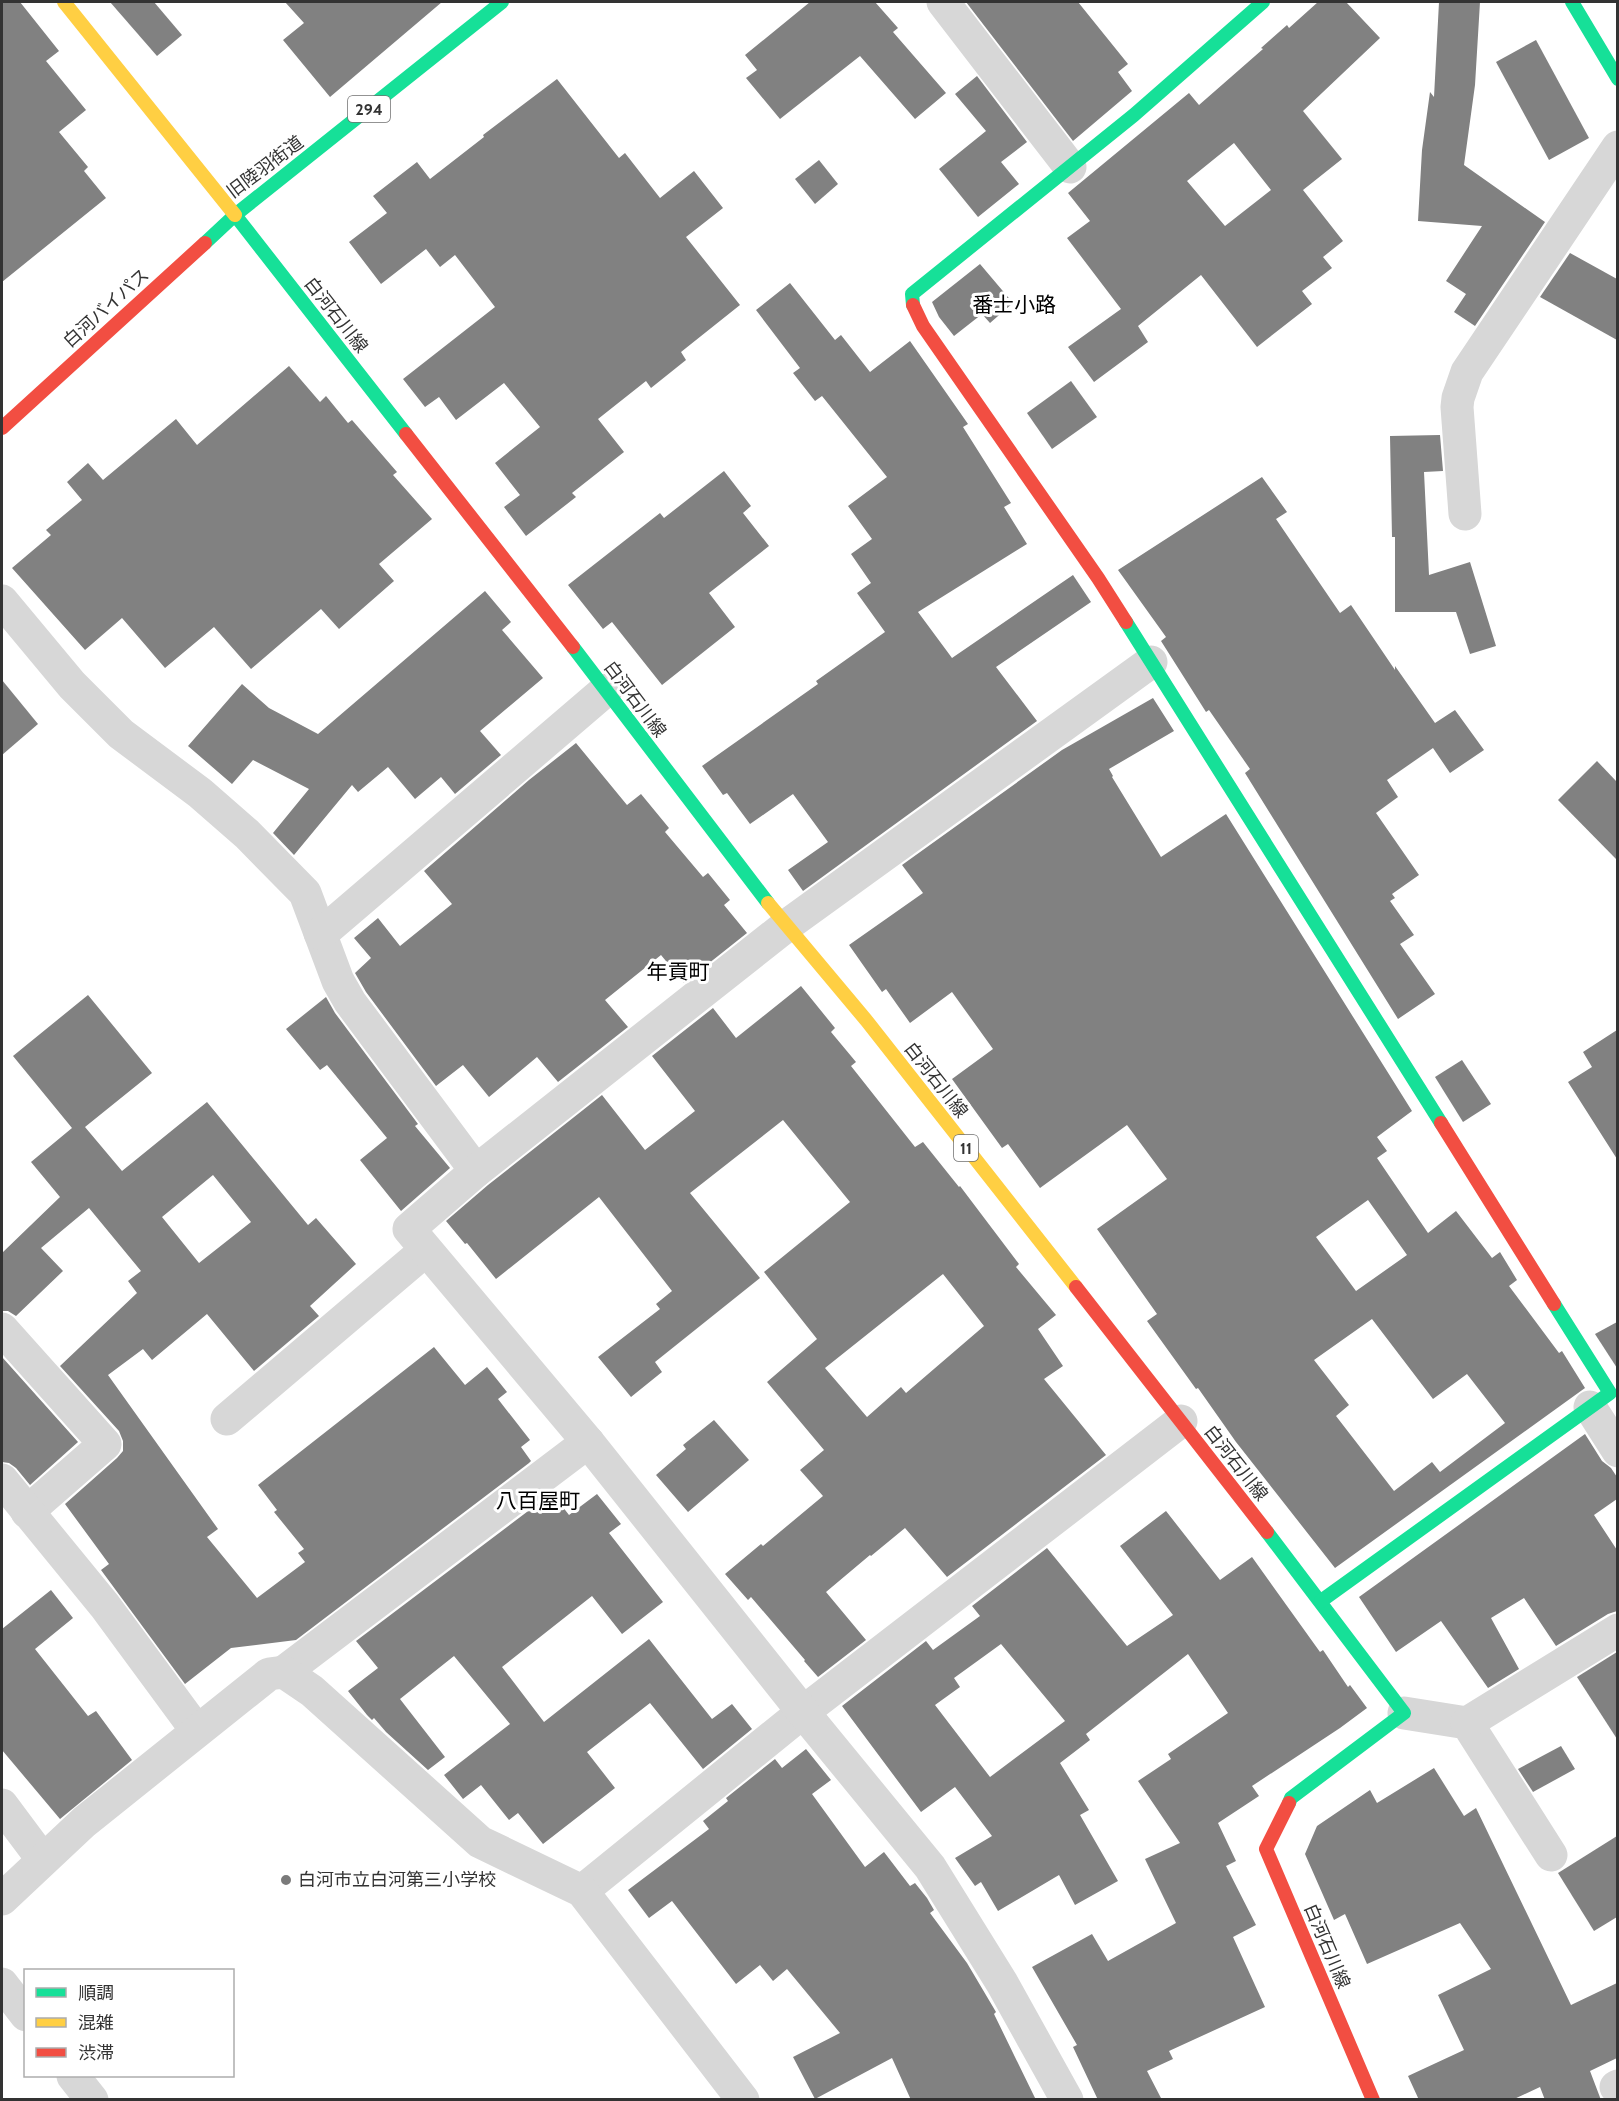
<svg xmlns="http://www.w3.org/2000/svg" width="1619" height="2101" font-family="Cabin,'Noto Sans JP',sans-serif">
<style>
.building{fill:#818181;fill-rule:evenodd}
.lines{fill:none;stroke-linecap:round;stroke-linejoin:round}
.street{stroke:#d7d7d7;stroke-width:33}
.fast{stroke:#16e098;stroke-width:14}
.slow{stroke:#ffcf43;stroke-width:14}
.jam{stroke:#f24e42;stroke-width:14}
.poi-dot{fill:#7a7a7a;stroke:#fff;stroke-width:2}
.labels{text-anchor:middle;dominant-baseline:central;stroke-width:6;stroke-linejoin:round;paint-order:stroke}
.shield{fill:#fff;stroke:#707070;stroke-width:1.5}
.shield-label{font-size:16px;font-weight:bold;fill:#333}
.street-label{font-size:18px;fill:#333;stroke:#fff}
.poi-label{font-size:18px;fill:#333;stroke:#fff;text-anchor:start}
.quarter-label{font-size:21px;fill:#000;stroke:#fff}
</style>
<rect width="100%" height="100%" fill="#fff"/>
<g class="building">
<path d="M 2,2 L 20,2 L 59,51 L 46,61 L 86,110 L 59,132 L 88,167 L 84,171 L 106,198 L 2,282 Z"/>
<path d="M 110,2 L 154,2 L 182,35 L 157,56 Z"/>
<path d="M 285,2 L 442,2 L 330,97 L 283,40 L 304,23 Z"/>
<path d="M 810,2 L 875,2 L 898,28 L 893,32 L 946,93 L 915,119 L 860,56 L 780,119 L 746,78 L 757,70 L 745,55 Z"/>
<path d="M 966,2 L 1078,2 L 1128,64 L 1118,72 L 1132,91 L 1073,141 Z"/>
<path d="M 1318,2 L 1346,2 L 1380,38 L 1303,111 L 1342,159 L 1303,190 L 1343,241 L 1323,257 L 1332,268 L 1302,291 L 1312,304 L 1257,347 L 1201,275 L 1138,326 L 1148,342 L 1094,382 L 1068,347 L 1121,309 L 1067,238 L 1090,221 L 1068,193 L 1189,93 L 1199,105 L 1263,49 L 1261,48 L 1287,25 L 1289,28 ZM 1234,143 L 1271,190 L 1225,226 L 1187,181 Z"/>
<path d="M 1439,2 L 1480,2 L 1475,85 L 1464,165 L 1545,222 L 1475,326 L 1454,312 L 1466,294 L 1446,281 L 1482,226 L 1418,221 L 1422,150 L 1430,92 L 1434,97 Z"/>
<path d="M 1536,40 L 1589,138 L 1549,160 L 1496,62 Z"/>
<path d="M 977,76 L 1027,142 L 1001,162 L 1019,184 L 978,217 L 939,169 L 986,131 L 955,94 Z"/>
<path d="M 557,79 L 619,158 L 625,153 L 660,198 L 694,171 L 723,208 L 686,237 L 740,305 L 681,352 L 686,360 L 651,388 L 646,381 L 598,419 L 624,452 L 572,493 L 576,497 L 526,536 L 504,507 L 520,495 L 495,463 L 540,427 L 504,383 L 456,420 L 439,397 L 425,407 L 403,379 L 495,307 L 455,255 L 440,267 L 426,249 L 381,284 L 349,242 L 387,213 L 373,196 L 417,162 L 430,179 L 484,137 L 483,135 Z"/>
<path d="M 819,160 L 838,184 L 815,204 L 795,179 Z"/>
<path d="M 1570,253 L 1617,279 L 1617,340 L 1540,297 Z"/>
<path d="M 980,264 L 1013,303 L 990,323 L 982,314 L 954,336 L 939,317 L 932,302 Z"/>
<path d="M 790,283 L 835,340 L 841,335 L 870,372 L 910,341 L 968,424 L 963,427 L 1011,503 L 1004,507 L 1027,544 L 918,612 L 952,658 L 1073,575 L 1091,602 L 996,667 L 1037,721 L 803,891 L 788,870 L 828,842 L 793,794 L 750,824 L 727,793 L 723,795 L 702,766 L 818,684 L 816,681 L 885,632 L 857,593 L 871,583 L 851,554 L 872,539 L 848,506 L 887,477 L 822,396 L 815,401 L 793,373 L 800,368 L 756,310 Z"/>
<path d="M 289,366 L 320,402 L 326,396 L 348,423 L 352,420 L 397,472 L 393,475 L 432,519 L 379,564 L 394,581 L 339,629 L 321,609 L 251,669 L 214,627 L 165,668 L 122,618 L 85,650 L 12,568 L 51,535 L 46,530 L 82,500 L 67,482 L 88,463 L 103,480 L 176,419 L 197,445 Z"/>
<path d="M 1071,381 L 1097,417 L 1052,449 L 1027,413 Z"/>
<path d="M 1440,435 L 1443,471 L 1424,472 L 1429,575 L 1470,562 L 1496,646 L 1470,654 L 1456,612 L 1395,612 L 1395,537 L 1392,537 L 1390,436 Z"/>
<path d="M 724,471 L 751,506 L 743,513 L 769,546 L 709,593 L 735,627 L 662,685 L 612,622 L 603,629 L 568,585 L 660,513 L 664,518 Z"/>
<path d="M 1262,477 L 1287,512 L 1276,519 L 1340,613 L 1351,605 L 1395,670 L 1395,666 L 1435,723 L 1455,710 L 1484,750 L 1450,773 L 1433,748 L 1387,780 L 1398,797 L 1376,813 L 1419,875 L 1392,894 L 1395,898 L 1390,901 L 1414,935 L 1400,944 L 1435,994 L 1398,1019 L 1245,773 L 1250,769 L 1209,710 L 1206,712 L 1161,641 L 1166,637 L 1118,570 Z"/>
<path d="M 485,591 L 511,622 L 502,630 L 543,678 L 480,731 L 501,755 L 455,794 L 441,777 L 415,799 L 388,767 L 358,792 L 352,785 L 294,855 L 273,833 L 309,789 L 253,760 L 232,784 L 188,746 L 242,684 L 269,708 L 318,734 Z"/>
<path d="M 2,680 L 38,724 L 2,755 Z"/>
<path d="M 1153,698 L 1174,731 L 1109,769 L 1113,776 L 1112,777 L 1161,857 L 1226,814 L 1412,1111 L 1377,1137 L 1387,1151 L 1377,1158 L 1428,1233 L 1456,1211 L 1492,1258 L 1500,1252 L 1517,1280 L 1509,1286 L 1559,1353 L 1562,1351 L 1585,1388 L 1335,1568 L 1236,1442 L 1198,1388 L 1196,1389 L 1147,1321 L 1157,1314 L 1097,1229 L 1167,1179 L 1127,1125 L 1040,1188 L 1008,1144 L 1002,1148 L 952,1079 L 993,1049 L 952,992 L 910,1023 L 886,989 L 882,992 L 849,945 L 923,893 L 902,865 L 1062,750 ZM 1368,1200 L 1407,1255 L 1356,1291 L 1316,1237 ZM 1372,1319 L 1433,1399 L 1467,1374 L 1505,1423 L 1440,1472 L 1432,1462 L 1394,1491 L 1336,1416 L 1349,1405 L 1314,1360 Z"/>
<path d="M 576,743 L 627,805 L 641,794 L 669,828 L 665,832 L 703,877 L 708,873 L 730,900 L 724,905 L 747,933 L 684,983 L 661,955 L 605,1000 L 628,1027 L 558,1082 L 537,1057 L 489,1097 L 463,1065 L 436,1086 L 366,992 L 355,973 L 371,958 L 354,938 L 378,918 L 400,946 L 452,904 L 424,871 L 529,780 Z"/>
<path d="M 1597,761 L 1617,782 L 1617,860 L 1558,800 Z"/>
<path d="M 801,986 L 835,1028 L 831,1032 L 856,1062 L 851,1066 L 915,1147 L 923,1142 L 959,1187 L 960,1186 L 1019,1264 L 1016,1267 L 1056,1315 L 1038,1329 L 1063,1366 L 1044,1379 L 1106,1455 L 947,1577 L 905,1528 L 871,1556 L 870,1555 L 826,1592 L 866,1640 L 818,1677 L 804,1661 L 805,1660 L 751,1597 L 748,1600 L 725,1574 L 761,1544 L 763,1546 L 823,1496 L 800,1470 L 824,1450 L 767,1382 L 817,1339 L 764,1272 L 850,1202 L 783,1120 L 690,1193 L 760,1278 L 655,1362 L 662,1372 L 631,1397 L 598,1357 L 660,1309 L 656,1304 L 672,1291 L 599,1197 L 496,1279 L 467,1243 L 465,1244 L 446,1221 L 488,1185 L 602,1095 L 645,1150 L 695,1111 L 652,1056 L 713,1008 L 736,1038 ZM 943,1274 L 984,1326 L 906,1393 L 901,1387 L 867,1417 L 825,1368 Z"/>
<path d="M 88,995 L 152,1073 L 85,1127 L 122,1171 L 207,1102 L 308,1225 L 316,1218 L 356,1264 L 310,1306 L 319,1316 L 254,1371 L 207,1314 L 152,1360 L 143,1349 L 108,1375 L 218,1529 L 207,1537 L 257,1598 L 305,1562 L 298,1553 L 304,1549 L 274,1512 L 277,1510 L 258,1485 L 434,1347 L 465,1385 L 487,1367 L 507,1392 L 498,1399 L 530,1440 L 521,1447 L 531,1461 L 529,1463 L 296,1640 L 231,1648 L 185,1684 L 101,1570 L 109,1564 L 65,1504 L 117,1458 L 123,1451 L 123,1441 L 119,1431 L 60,1366 L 137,1293 L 128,1281 L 141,1271 L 89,1208 L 41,1248 L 63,1271 L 16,1316 L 8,1311 L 2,1311 L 2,1253 L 60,1197 L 31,1162 L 72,1128 L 13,1056 ZM 213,1175 L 251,1222 L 199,1263 L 162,1217 Z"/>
<path d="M 326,997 L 335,1013 L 418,1124 L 415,1126 L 450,1168 L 401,1211 L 360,1160 L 387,1138 L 327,1065 L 320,1070 L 286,1029 Z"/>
<path d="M 1617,1030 L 1617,1159 L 1568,1082 L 1592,1067 L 1583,1052 Z"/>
<path d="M 1462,1060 L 1491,1104 L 1463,1122 L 1435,1077 Z"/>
<path d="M 1617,1322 L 1617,1368 L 1595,1334 Z"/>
<path d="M 2,1357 L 78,1442 L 30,1485 L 16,1468 L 9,1463 L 2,1462 Z"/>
<path d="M 714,1420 L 749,1460 L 688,1512 L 656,1475 L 686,1449 L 683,1445 Z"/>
<path d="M 1585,1434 L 1602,1461 L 1611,1468 L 1617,1477 L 1617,1499 L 1594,1515 L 1617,1550 L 1617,1611 L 1608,1614 L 1556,1646 L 1524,1598 L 1491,1618 L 1519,1669 L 1488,1688 L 1441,1621 L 1396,1652 L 1359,1597 Z"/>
<path d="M 552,1493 L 569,1515 L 597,1494 L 621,1524 L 609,1533 L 663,1602 L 622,1634 L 592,1596 L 502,1667 L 544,1722 L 649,1639 L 712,1719 L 732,1704 L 752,1729 L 703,1769 L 650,1703 L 587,1752 L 615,1788 L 543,1844 L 518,1813 L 509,1820 L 481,1785 L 463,1799 L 444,1775 L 510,1724 L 454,1656 L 400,1699 L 445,1757 L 428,1770 L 386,1732 L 374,1718 L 372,1720 L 367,1715 L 348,1691 L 378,1668 L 356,1641 Z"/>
<path d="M 1166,1511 L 1220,1580 L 1252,1557 L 1320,1652 L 1323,1650 L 1348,1687 L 1350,1685 L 1367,1708 L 1340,1728 L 1252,1786 L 1259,1796 L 1218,1823 L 1236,1861 L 1226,1866 L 1256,1925 L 1233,1937 L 1265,2007 L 1169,2051 L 1173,2059 L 1147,2071 L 1162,2100 L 1098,2100 L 1073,2047 L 1077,2045 L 1032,1967 L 1092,1934 L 1108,1961 L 1176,1923 L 1145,1859 L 1180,1843 L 1138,1781 L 1171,1759 L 1168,1754 L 1228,1713 L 1188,1654 L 1086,1734 L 1090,1740 L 1060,1763 L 1089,1810 L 1080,1815 L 1118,1881 L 1075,1905 L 1059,1875 L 998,1911 L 981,1882 L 975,1886 L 955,1858 L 992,1836 L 955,1787 L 921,1812 L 842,1706 L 926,1641 L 933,1650 L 980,1616 L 972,1606 L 1047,1548 L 1127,1646 L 1173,1615 L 1120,1546 ZM 1001,1644 L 1065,1721 L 990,1777 L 935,1705 L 960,1687 L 954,1678 Z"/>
<path d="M 51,1590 L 73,1618 L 35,1649 L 88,1716 L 96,1711 L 132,1760 L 60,1819 L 2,1750 L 2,1629 Z"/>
<path d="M 1617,1652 L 1617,1739 L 1577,1677 Z"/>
<path d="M 1561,1746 L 1575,1769 L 1533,1792 L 1518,1769 Z"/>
<path d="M 806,1749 L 831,1780 L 812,1794 L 865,1867 L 884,1852 L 910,1886 L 915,1883 L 927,1898 L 934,1910 L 930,1913 L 967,1963 L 996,2012 L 994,2014 L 1036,2100 L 911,2100 L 892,2058 L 815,2099 L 793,2057 L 840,2033 L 787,1969 L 773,1981 L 760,1965 L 736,1984 L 672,1901 L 649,1918 L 628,1890 L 709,1829 L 703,1821 L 728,1801 L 726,1798 L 775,1759 L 782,1768 Z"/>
<path d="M 1434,1768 L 1464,1816 L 1476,1808 L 1571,2005 L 1617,1983 L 1617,2058 L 1590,2071 L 1601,2100 L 1545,2100 L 1540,2087 L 1512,2100 L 1419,2100 L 1408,2076 L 1464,2050 L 1438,1995 L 1491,1969 L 1460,1923 L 1367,1964 L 1345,1914 L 1334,1920 L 1305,1854 L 1317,1826 L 1370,1790 L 1377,1803 Z"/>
<path d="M 1617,1836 L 1617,1917 L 1594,1931 L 1558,1873 Z"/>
</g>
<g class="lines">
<g class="street">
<path d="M 943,2 L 1070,167"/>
<path d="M 1465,514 L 1457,407 L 1458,398 L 1467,372 L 1618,147"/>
<path d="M 2,601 L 72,685 L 121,734 L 200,793 L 247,834 L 305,893 L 338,981 L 350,1002 L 476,1171"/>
<path d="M 320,933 L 328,928 L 606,690"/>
<path d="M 2,1329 L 105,1444 L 27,1512"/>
<path d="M 1590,1407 L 1618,1451"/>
<path d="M 227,1419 L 426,1250"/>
<path d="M 2,1480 L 105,1606 L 197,1731"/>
<path d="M 284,1672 L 588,1442"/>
<path d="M 1404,1713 L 1467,1723 L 1551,1855"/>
<path d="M 1467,1723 L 1618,1630"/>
<path d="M 2,1805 L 43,1860"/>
<path d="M 582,1891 L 803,1712 L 1181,1421"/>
<path d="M 2,1899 L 84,1822 L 269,1674 L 284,1672 L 312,1691 L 480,1842 L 582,1891 L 743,2100"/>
<path d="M 2,1984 L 26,2015"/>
<path d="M 73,2076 L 92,2100"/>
<path d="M 1616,2087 L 1618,2086"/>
<path d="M 1067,2100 L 1002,1983 L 930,1867 L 803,1712 L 588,1442 L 409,1229 L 476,1171 L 786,926 L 1151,662"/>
</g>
<g class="fast">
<path d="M 1572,2 L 1618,79"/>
<path d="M 235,215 L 406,434"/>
<path d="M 205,243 L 235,215 L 502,2"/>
<path d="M 913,305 L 912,294 L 1134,115 L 1263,2"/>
<path d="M 1126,622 L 1441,1123"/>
<path d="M 573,647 L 768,903"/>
<path d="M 1267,1532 L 1404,1713 L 1291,1798 L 1289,1803"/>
<path d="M 1321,1601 L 1610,1393 L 1554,1304"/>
</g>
<g class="slow">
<path d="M 64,2 L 235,215"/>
<path d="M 768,903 L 866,1020 L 1076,1287"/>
</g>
<g class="jam">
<path d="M 913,305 L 923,326 L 1098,578 L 1126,622"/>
<path d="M 2,428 L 205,243"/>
<path d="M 406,434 L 573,647"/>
<path d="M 1441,1123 L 1554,1304"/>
<path d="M 1076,1287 L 1267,1532"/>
<path d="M 1289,1803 L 1266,1849 L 1373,2100"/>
</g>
</g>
<circle class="poi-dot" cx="286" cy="1880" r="6"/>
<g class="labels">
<g class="shield">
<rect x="348" y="96" width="42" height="26" rx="4.5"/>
<rect x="954" y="1135" width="24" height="26" rx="4.5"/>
</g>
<g class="shield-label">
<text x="369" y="109">294</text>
<text x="966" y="1148">11</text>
</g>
<g class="street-label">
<text transform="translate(265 167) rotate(-37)">旧陸羽街道</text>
<text transform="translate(106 308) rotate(-42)">白河バイパス</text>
<text transform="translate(336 315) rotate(52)">白河石川線</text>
<text transform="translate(635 699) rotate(53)">白河石川線</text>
<text transform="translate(936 1080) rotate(52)">白河石川線</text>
<text transform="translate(1236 1463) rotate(52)">白河石川線</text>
<text transform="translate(1327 1946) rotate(67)">白河石川線</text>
</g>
<g class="poi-label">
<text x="298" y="1880">白河市立白河第三小学校</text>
</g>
<g class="quarter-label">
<text x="1014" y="304">番士小路</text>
<text x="678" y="971">年貢町</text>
<text x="538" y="1500">八百屋町</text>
</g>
</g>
<rect width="1619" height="2101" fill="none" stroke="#333333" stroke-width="6"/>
<rect x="24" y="1969" width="210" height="108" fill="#ffffff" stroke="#adadad" stroke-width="1.5"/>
<rect x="36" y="1988" width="30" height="9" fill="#16e098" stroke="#adadad" stroke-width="1.5"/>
<text x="78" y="1999" font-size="18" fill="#333333">順調</text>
<rect x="36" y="2018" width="30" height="9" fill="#ffcf43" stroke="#adadad" stroke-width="1.5"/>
<text x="78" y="2029" font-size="18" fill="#333333">混雑</text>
<rect x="36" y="2048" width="30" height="9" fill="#f24e42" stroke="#adadad" stroke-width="1.5"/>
<text x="78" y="2059" font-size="18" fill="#333333">渋滞</text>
</svg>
